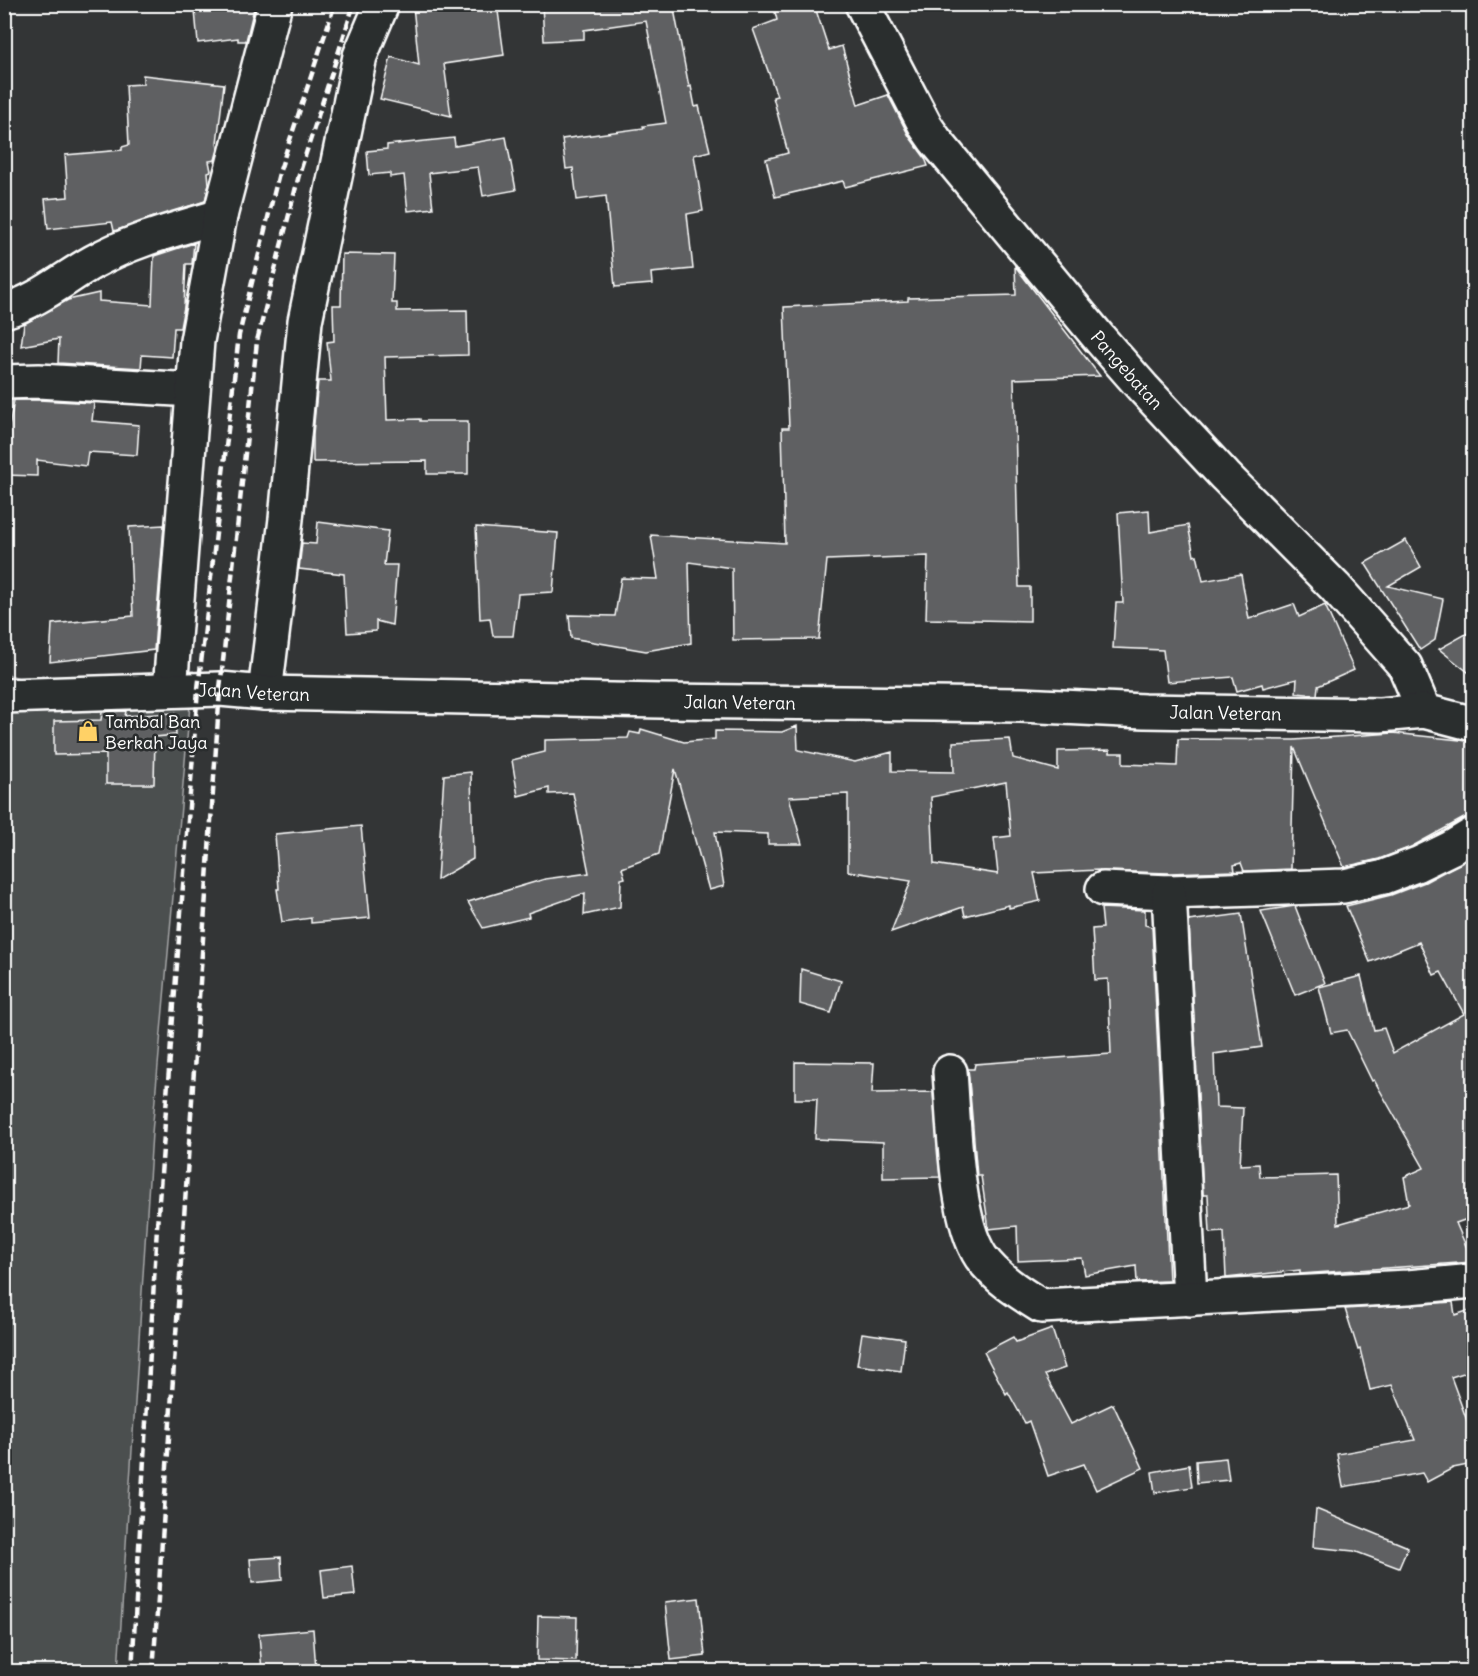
<svg xmlns="http://www.w3.org/2000/svg" width="1478" height="1676" font-family="Delius,sans-serif">
<style>
.green{fill:#4c4f50;stroke:#a6a7a8;stroke-width:1.5}
.building{fill:#5f6162;stroke:#fff;stroke-width:1.5;fill-rule:evenodd}
.lines{fill:none;stroke-linecap:round;stroke-linejoin:round}
.minor-casing{stroke:#fff;stroke-width:38}
.highway-casing{stroke:#fff;stroke-width:38}
.minor{stroke:#2a2d2e;stroke-width:33}
.highway{stroke:#2a2d2e;stroke-width:33}
.rail{stroke:#fff;stroke-width:4.5;stroke-dasharray:9 4.5;stroke-linecap:butt}
.labels{text-anchor:middle;dominant-baseline:central;stroke-width:5;stroke-linejoin:round;paint-order:stroke}
.street-label{font-size:18px;fill:#fff;stroke:#2a2d2e}
.poi-label{font-size:18px;fill:#fff;stroke:#2a2d2e;text-anchor:start}
</style>
<rect width="100%" height="100%" fill="#333536"/>
<filter id="ink" filterUnits="userSpaceOnUse"><feTurbulence type="fractalNoise" baseFrequency=".0167" numOctaves="2"/><feDisplacementMap in="SourceGraphic" scale="12" xChannelSelector="R" yChannelSelector="G"/><feConvolveMatrix kernelMatrix="1 2 1 2 8 2 1 2 1" color-interpolation-filters="sRGB"/></filter>
<g filter="url(#ink)">
<path class="green" d="M 193,671 L 152,1133 L 118,1671 L 5,1671 L 4,673 L 28,681 Z"/>
<g class="building">
<path d="M 246,4 L 255,4 L 246,41 L 238,41 L 238,38 L 198,43 L 195,11 Z"/>
<path d="M 430,4 L 497,4 L 504,55 L 444,64 L 451,116 L 380,99 L 391,57 L 419,65 L 413,6 Z"/>
<path d="M 542,4 L 673,4 L 689,87 L 691,86 L 695,107 L 699,106 L 710,151 L 694,155 L 703,211 L 687,214 L 693,269 L 651,273 L 652,284 L 615,287 L 606,196 L 577,200 L 573,168 L 566,169 L 562,139 L 644,128 L 643,126 L 666,123 L 646,21 L 584,30 L 584,39 L 544,41 Z"/>
<path d="M 773,4 L 814,4 L 829,50 L 842,46 L 858,105 L 888,95 L 909,136 L 925,158 L 928,166 L 845,187 L 843,181 L 775,197 L 766,159 L 788,153 L 773,97 L 777,96 L 753,29 L 777,20 Z"/>
<path d="M 143,75 L 224,84 L 217,143 L 218,149 L 215,160 L 209,161 L 211,171 L 208,172 L 209,184 L 205,201 L 114,231 L 112,222 L 48,229 L 45,199 L 68,197 L 65,155 L 122,150 L 122,147 L 129,145 L 126,85 L 143,84 Z"/>
<path d="M 506,137 L 516,190 L 483,196 L 478,167 L 429,173 L 433,208 L 408,211 L 404,175 L 390,177 L 390,173 L 369,175 L 367,151 L 387,149 L 387,145 L 454,138 L 455,146 Z"/>
<path d="M 194,243 L 192,264 L 186,264 L 184,307 L 180,328 L 174,328 L 172,357 L 142,355 L 141,368 L 58,363 L 59,339 L 21,346 L 24,324 L 68,300 L 99,293 L 99,301 L 152,305 L 154,256 Z"/>
<path d="M 342,254 L 394,255 L 392,303 L 397,303 L 397,311 L 467,310 L 468,355 L 385,357 L 387,420 L 420,419 L 420,421 L 468,421 L 468,474 L 427,474 L 427,461 L 313,462 L 313,434 L 318,381 L 331,381 L 327,342 L 334,341 L 333,305 L 341,305 Z"/>
<path d="M 1015,266 L 1100,376 L 1014,379 L 1019,587 L 1030,587 L 1030,621 L 926,619 L 928,556 L 827,560 L 819,639 L 733,640 L 732,568 L 689,562 L 691,643 L 646,651 L 571,638 L 569,615 L 615,616 L 621,578 L 658,579 L 651,535 L 785,543 L 782,428 L 789,428 L 784,307 L 908,301 L 908,298 L 1016,295 Z"/>
<path d="M 14,400 L 39,400 L 94,403 L 92,421 L 139,425 L 137,455 L 88,452 L 86,466 L 37,460 L 37,476 L 4,475 L 4,437 L 7,437 Z"/>
<path d="M 1149,510 L 1150,532 L 1188,525 L 1194,556 L 1197,555 L 1203,581 L 1241,574 L 1249,619 L 1294,604 L 1299,617 L 1325,605 L 1354,670 L 1318,686 L 1317,695 L 1296,693 L 1297,679 L 1263,688 L 1262,684 L 1237,691 L 1233,677 L 1167,682 L 1163,650 L 1113,648 L 1116,603 L 1123,603 L 1118,513 Z"/>
<path d="M 318,522 L 388,531 L 384,565 L 397,565 L 392,625 L 376,621 L 376,631 L 347,633 L 344,574 L 299,569 L 302,543 L 316,544 Z"/>
<path d="M 164,525 L 154,650 L 50,662 L 52,624 L 133,616 L 129,527 Z"/>
<path d="M 476,527 L 558,533 L 553,592 L 518,594 L 513,636 L 493,636 L 490,618 L 480,619 Z"/>
<path d="M 1406,540 L 1421,567 L 1388,586 L 1443,599 L 1435,640 L 1420,650 L 1365,563 Z"/>
<path d="M 1473,630 L 1473,676 L 1439,649 Z"/>
<path d="M 126,711 L 125,716 L 175,713 L 176,735 L 155,737 L 154,784 L 106,784 L 106,754 L 54,755 L 54,721 L 101,720 L 102,712 Z"/>
<path d="M 797,726 L 798,750 L 855,762 L 892,752 L 892,771 L 954,772 L 953,742 L 1010,739 L 1013,758 L 1058,770 L 1058,751 L 1110,750 L 1110,753 L 1123,753 L 1123,764 L 1177,766 L 1178,739 L 1294,740 L 1393,733 L 1460,740 L 1473,742 L 1473,815 L 1464,818 L 1411,847 L 1379,859 L 1344,867 L 1294,747 L 1291,869 L 1244,871 L 1241,863 L 1234,865 L 1235,871 L 1169,873 L 1099,871 L 1099,870 L 1034,873 L 1040,901 L 1009,908 L 1009,905 L 965,916 L 963,907 L 891,932 L 911,881 L 848,871 L 848,794 L 789,797 L 802,844 L 768,844 L 768,834 L 715,832 L 724,886 L 709,890 L 675,769 L 659,854 L 622,868 L 625,878 L 621,879 L 620,907 L 584,915 L 585,893 L 528,913 L 529,917 L 483,928 L 468,902 L 545,879 L 589,873 L 573,793 L 549,794 L 549,788 L 518,796 L 512,760 L 545,752 L 545,740 L 628,738 L 630,732 L 640,734 L 641,729 L 684,742 L 715,739 L 715,731 L 782,732 ZM 1006,782 L 1011,836 L 994,838 L 998,874 L 934,864 L 931,797 Z"/>
<path d="M 471,772 L 473,859 L 437,880 L 444,775 Z"/>
<path d="M 361,826 L 370,918 L 311,923 L 311,918 L 282,922 L 277,889 L 279,889 L 275,834 Z"/>
<path d="M 1473,856 L 1473,1217 L 1456,1223 L 1473,1262 L 1300,1274 L 1300,1270 L 1226,1278 L 1224,1232 L 1210,1233 L 1208,1195 L 1203,1195 L 1189,921 L 1241,914 L 1262,1047 L 1214,1054 L 1216,1107 L 1243,1108 L 1240,1165 L 1259,1164 L 1260,1177 L 1336,1175 L 1338,1224 L 1409,1204 L 1404,1177 L 1424,1168 L 1374,1080 L 1372,1081 L 1347,1030 L 1331,1033 L 1319,987 L 1361,976 L 1374,1030 L 1384,1028 L 1393,1053 L 1464,1014 L 1441,972 L 1434,975 L 1419,942 L 1370,962 L 1346,906 L 1391,895 L 1425,882 Z"/>
<path d="M 1295,906 L 1325,983 L 1295,995 L 1261,911 Z"/>
<path d="M 1101,908 L 1145,910 L 1145,925 L 1152,927 L 1169,1281 L 1137,1282 L 1136,1266 L 1085,1275 L 1082,1258 L 1018,1261 L 1017,1226 L 989,1229 L 981,1176 L 977,1176 L 968,1069 L 974,1069 L 975,1064 L 1111,1054 L 1108,979 L 1095,980 L 1092,929 L 1103,928 Z"/>
<path d="M 801,969 L 841,981 L 831,1013 L 800,1004 Z"/>
<path d="M 795,1062 L 874,1063 L 872,1093 L 933,1092 L 940,1177 L 883,1178 L 883,1142 L 815,1139 L 817,1099 L 795,1099 Z"/>
<path d="M 1453,1302 L 1455,1315 L 1473,1309 L 1473,1370 L 1451,1377 L 1473,1437 L 1473,1464 L 1453,1468 L 1427,1482 L 1422,1473 L 1343,1487 L 1337,1454 L 1415,1440 L 1392,1385 L 1370,1390 L 1360,1349 L 1358,1350 L 1345,1309 Z"/>
<path d="M 1052,1329 L 1065,1368 L 1045,1375 L 1071,1424 L 1113,1404 L 1143,1468 L 1096,1490 L 1084,1464 L 1048,1476 L 1029,1421 L 1025,1423 L 1008,1392 L 1006,1394 L 984,1352 L 1013,1337 L 1016,1342 Z"/>
<path d="M 862,1333 L 905,1339 L 901,1371 L 857,1365 Z"/>
<path d="M 1226,1458 L 1229,1480 L 1197,1483 L 1196,1461 Z"/>
<path d="M 1189,1465 L 1192,1487 L 1155,1493 L 1152,1472 Z"/>
<path d="M 1316,1509 L 1408,1547 L 1399,1568 L 1354,1551 L 1313,1547 Z"/>
<path d="M 281,1557 L 282,1580 L 252,1583 L 250,1559 Z"/>
<path d="M 352,1566 L 355,1595 L 324,1598 L 321,1570 Z"/>
<path d="M 699,1598 L 705,1656 L 671,1660 L 665,1602 Z"/>
<path d="M 538,1616 L 577,1617 L 576,1661 L 537,1660 Z"/>
<path d="M 313,1629 L 316,1670 L 262,1671 L 259,1634 Z"/>
</g>
<g class="lines">
<defs>
<g id="minor">
<path id="s1" d="M 862,4 L 926,127 L 935,140 L 1100,339 L 1143,388 L 1225,476 L 1335,587 L 1405,666 L 1424,711"/>
<path d="M 4,311 C 38,301 63,279 93,262 C 132,240 177,229 220,216"/>
<path d="M 4,382 L 39,381 L 193,390"/>
<path d="M 170,690 L 197,341 L 220,216 L 275,4"/>
<path d="M 265,693 L 286,519 L 305,321 L 360,56 L 382,4"/>
<path d="M 1103,889 L 1169,892 L 1344,886 L 1384,877 L 1418,864 L 1451,848 L 1474,834"/>
<path d="M 1169,892 L 1190,1299"/>
<path d="M 950,1072 C 954,1121 955,1218 981,1257 C 996,1278 1020,1293 1041,1306 L 1408,1287 L 1474,1281"/>
</g>
<g id="highway">
<path id="s2" d="M 4,696 L 220,689 L 265,693 L 661,701 L 1021,705 L 1144,711 L 1380,715 L 1424,711 L 1474,724"/>
</g>
</defs>
<use href="#minor" class="minor-casing"/>
<use href="#highway" class="highway-casing"/>
<use href="#minor" class="minor"/>
<use href="#highway" class="highway"/>
<g class="rail">
<path d="M 132,1672 L 157,1227 L 198,689 L 239,335 L 279,173 L 335,4"/>
<path d="M 153,1672 L 220,689 L 257,341 L 299,175 L 354,4"/>
</g>
</g>
</g>
<defs>
<symbol id="shop-bare" viewBox="-9 -9 18 18"><path d="M-5-2.5h2.3a2.7 3.5 0 0 1 5.4 0H5L5.5 6h-11ZM-1.5-2.5h3a1.5 2.3 0 0 0-3 0Z" fill="#ffd166" stroke="#2a2d2e" stroke-width="2.5" paint-order="stroke"/></symbol>
</defs>
<g fill-rule="evenodd">
<use href="#shop-bare" x="73" y="716" width="30" height="30"/>
</g>
<g class="labels">
<g class="street-label">
<text stroke="none"><textPath href="#s1" startOffset="454">Pangebatan</textPath></text>
<text stroke="none"><textPath href="#s2" startOffset="250">Jalan Veteran</textPath></text>
<text stroke="none"><textPath href="#s2" startOffset="736">Jalan Veteran</textPath></text>
<text stroke="none"><textPath href="#s2" startOffset="1222">Jalan Veteran</textPath></text>
</g>
<g class="poi-label">
<text x="105" y="721">Tambal Ban<tspan x="105" dy="21">Berkah Jaya</tspan></text>
</g>
</g>
<rect width="1478" height="1676" fill="none" stroke="#2a2d2e" stroke-width="24"/>
<rect x="12" y="12" width="1454" height="1652" fill="none" stroke="#fff" stroke-width="2" filter="url(#ink)"/>
</svg>
